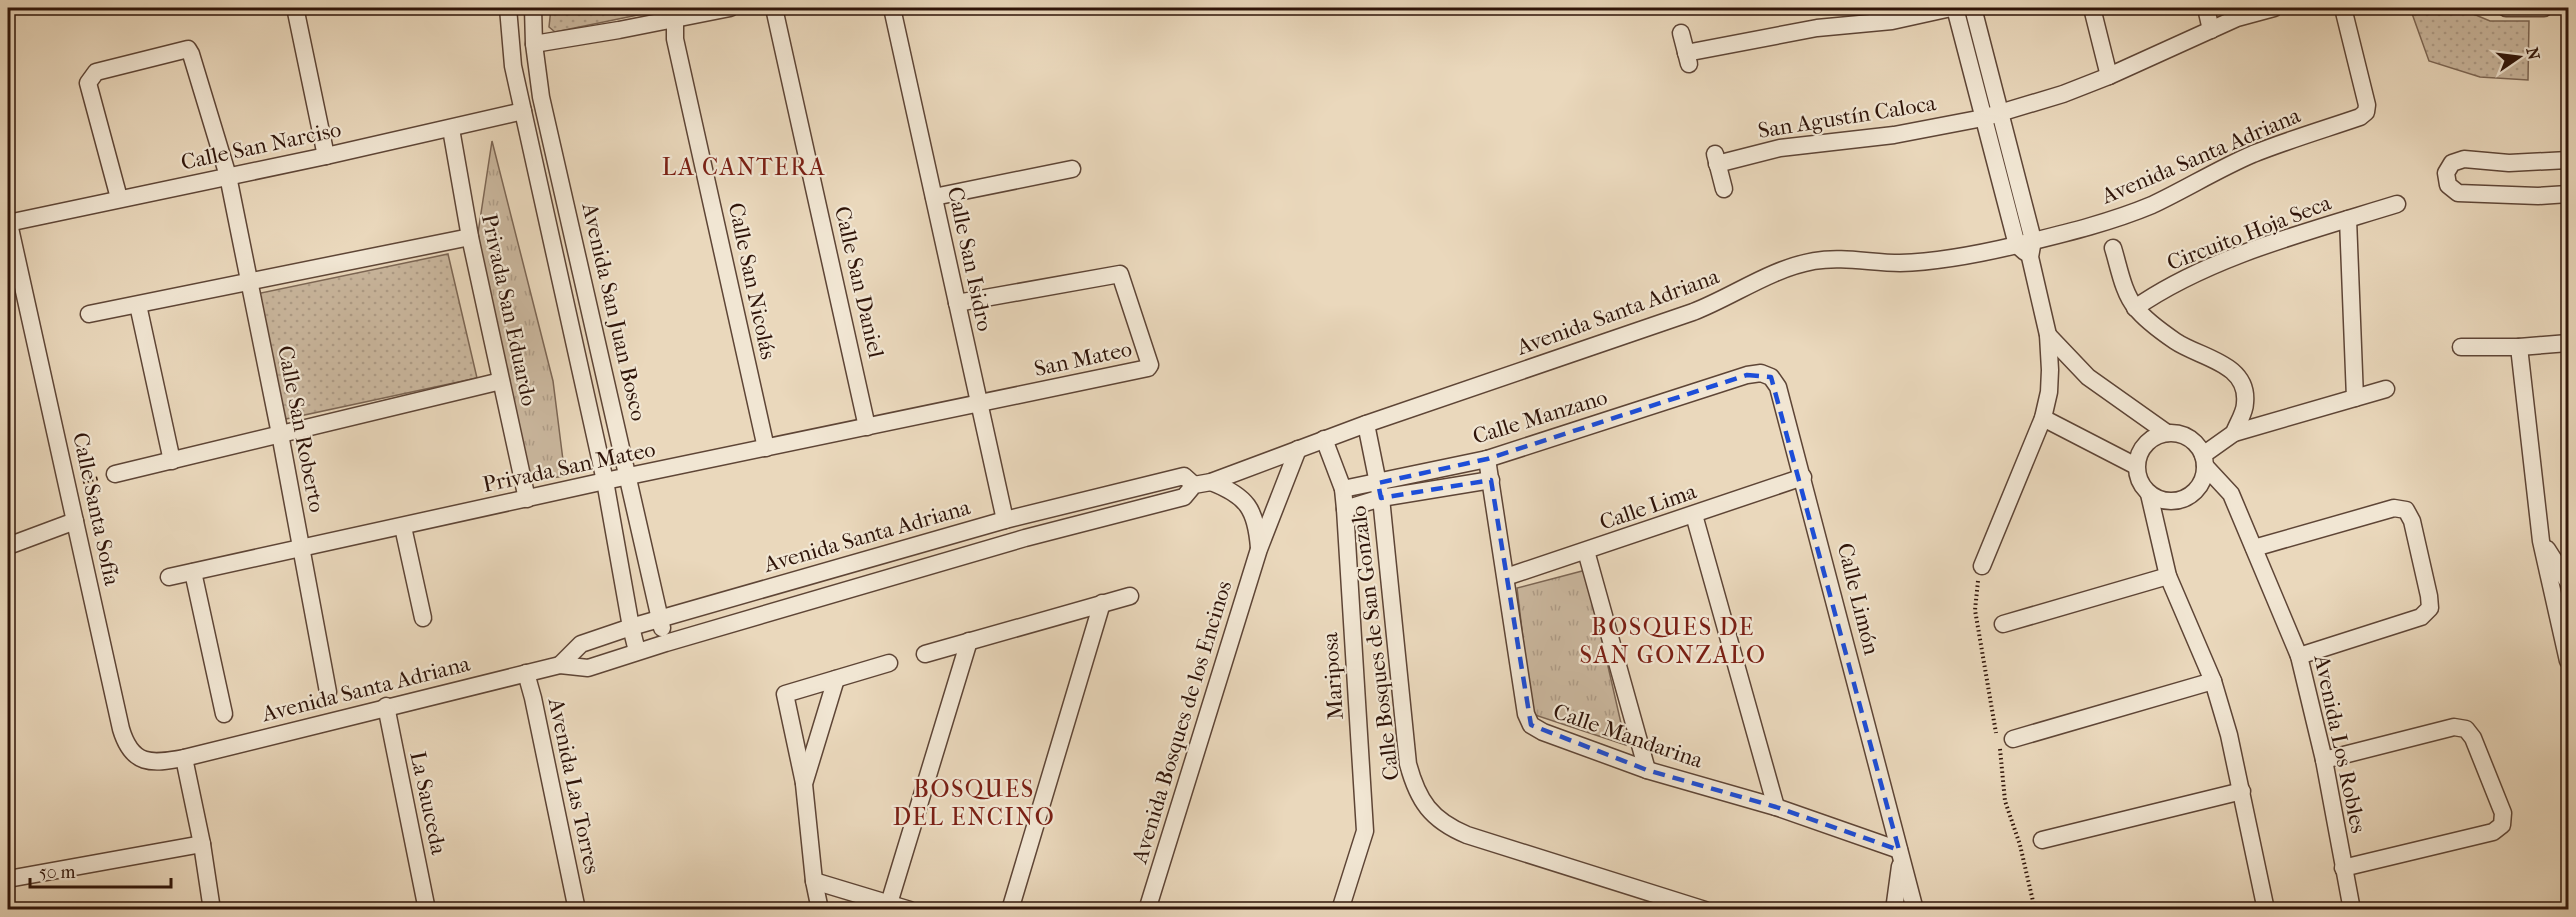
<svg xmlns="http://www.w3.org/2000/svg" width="2576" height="917" font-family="'IM FELL French Canon',serif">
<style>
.grass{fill:url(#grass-tufts);stroke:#7c6654;stroke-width:1.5}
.park{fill:url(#park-dots);stroke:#7c6654;stroke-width:1.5}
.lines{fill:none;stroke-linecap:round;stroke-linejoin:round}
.minor-casing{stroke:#5e4536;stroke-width:19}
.path{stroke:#2f1409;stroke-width:4;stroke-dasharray:1.5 3;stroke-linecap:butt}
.minor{stroke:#f1e6d3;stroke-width:16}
.marked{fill:none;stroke:#1d4ed8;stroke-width:4.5;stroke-dasharray:12 8;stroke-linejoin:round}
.labels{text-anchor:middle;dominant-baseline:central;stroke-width:4.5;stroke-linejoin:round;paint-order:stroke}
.street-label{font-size:22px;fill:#2f1409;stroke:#f1e6d3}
.neighbourhood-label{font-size:24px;letter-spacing:1.5px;fill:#7a1f14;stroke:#f1e6d3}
</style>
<defs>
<pattern id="grass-tufts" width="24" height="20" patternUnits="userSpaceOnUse" patternTransform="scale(1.5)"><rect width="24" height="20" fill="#cab79e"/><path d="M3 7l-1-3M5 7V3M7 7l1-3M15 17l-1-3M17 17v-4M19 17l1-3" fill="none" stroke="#ae9c87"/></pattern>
<pattern id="park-dots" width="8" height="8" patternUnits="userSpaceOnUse" patternTransform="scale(1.5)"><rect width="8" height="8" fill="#cab79e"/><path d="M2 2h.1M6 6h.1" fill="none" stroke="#ae9c87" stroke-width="1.8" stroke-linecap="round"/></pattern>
</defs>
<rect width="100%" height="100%" fill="#ead8bc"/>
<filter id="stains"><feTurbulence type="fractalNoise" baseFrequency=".00333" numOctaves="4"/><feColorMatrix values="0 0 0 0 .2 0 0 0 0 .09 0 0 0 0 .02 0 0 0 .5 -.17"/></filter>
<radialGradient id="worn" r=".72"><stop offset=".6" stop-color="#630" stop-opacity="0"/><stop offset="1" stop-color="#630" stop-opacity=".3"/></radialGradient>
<g class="grass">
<path d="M 492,141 L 553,381 L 565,476 L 521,482 L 476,246 Z"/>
<path d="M 1586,570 L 1626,745 L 1532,714 L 1517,588 Z"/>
</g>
<g class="park">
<path d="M 551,8 L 672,8 L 555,32 L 549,27 Z"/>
<path d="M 2410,8 L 2459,8 L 2490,21 L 2529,21 L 2528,80 L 2480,77 L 2429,61 Z"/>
<path d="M 448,254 L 477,378 L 281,420 L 256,294 Z"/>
</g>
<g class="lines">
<defs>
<g id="minor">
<path d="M 508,8 L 513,66 L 605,481 L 631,627 L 637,651"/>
<path d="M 533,8 L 534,44 L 541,97 L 662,628"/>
<path d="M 774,8 L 867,427"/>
<path d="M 892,8 L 1005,520"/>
<path d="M 1955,8 L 2017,245 L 2025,252"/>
<path d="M 1973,8 L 2033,240 L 2030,257 L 2048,335 L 2050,370 L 2049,392 L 2043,418 L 1982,566"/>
<path d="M 2092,8 L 2109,76"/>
<path d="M 2206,8 L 2211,30"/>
<path d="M 2506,8 L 2544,8"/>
<path d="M 296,12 L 326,156"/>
<path d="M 675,19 L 675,39 L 766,448"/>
<path d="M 1681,33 L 1689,64"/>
<path d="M 534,44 L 619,30 L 730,8"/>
<path d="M 1686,53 L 1817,28 L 1892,21 L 1951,8"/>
<path d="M 451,129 L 470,237 L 527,499"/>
<path d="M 1715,154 L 1724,189"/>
<path d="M 2568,160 L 2509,163 L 2464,159 L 2452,163 L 2446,173 L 2448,185 L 2458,193 L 2538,196 L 2568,194"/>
<path d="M 1717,164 L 1780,148 L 1894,135 L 1983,118 L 2063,94 L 2109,76 L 2237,18 L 2274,8"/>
<path d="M 934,197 L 1072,169"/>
<path d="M 119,198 L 88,83 L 96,72 L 188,49 L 191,54 L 228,176 L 280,434 L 328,692"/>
<path d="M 8,219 L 121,729 C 132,766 151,764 184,758 L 560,665 L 588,668 L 666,643 L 1025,538 L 1184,497 L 1194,485 L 1211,482 L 1366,424 L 1693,312 C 1734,296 1770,269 1814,261 C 1842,256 1872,263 1900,263 C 1939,262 1979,254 2017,245 C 2062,234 2109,223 2152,205 C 2186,189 2218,169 2253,154 C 2288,140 2325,129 2360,117 L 2366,112 L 2367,105 L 2343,8"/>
<path d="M 2348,219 L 2355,398"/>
<path d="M 8,223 L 326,156 L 523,111"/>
<path d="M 2113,248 C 2119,267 2123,293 2136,308 C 2145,320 2162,332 2175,341 C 2200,358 2249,363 2245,403 C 2245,413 2237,424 2234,433"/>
<path d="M 138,305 L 172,461"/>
<path d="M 2135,308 C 2210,256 2310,231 2397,204"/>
<path d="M 89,314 L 470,237"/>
<path d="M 2048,335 L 2088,377 L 2167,433"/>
<path d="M 2461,347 L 2519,347 L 2568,343"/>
<path d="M 2519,347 L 2541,541 L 2568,661"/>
<path d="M 2043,418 L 2136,466"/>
<path d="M 1366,424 L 1381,498 L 1408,764 C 1418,801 1431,820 1467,835 L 1705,910"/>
<circle cx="2171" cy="467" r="34"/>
<path d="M 1324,439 L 1343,489 L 1345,509 L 1365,831 L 1340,910"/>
<path d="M 2203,455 L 2234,433 L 2386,389"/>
<path d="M 1487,459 L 1526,714 L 1531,725 L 1543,732 L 1647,770 L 1776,807 L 1899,850"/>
<path d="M 2205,466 L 2231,494 L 2299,656 L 2324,760 L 2352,910"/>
<path d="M 115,474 L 501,381"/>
<path d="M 1211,482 C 1247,496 1256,509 1259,548"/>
<path d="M 1343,489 L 1487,459 L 1747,375 L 1761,373 L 1771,377 L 1778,387 L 1915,910"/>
<path d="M 2149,494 L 2168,576 L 2213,681 L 2229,735 L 2266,910"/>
<path d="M 1345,509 L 1381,498 L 1491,480"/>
<path d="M 1694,515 L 1776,807"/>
<path d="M 403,527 L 423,618"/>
<path d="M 8,546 L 75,521"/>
<path d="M 2254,548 L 2394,508 L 2406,510 L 2412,521 L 2429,596 L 2430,608 L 2421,617 L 2299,656"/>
<path d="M 2547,549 L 2568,582"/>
<path d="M 1586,551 L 1647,770"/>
<path d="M 193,572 L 224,714"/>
<path d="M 169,577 L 605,481 L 1148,368 L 1150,365 L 1120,274 L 957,303"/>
<path d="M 1506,577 L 1803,477"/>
<path d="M 2003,624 L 2168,576"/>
<path d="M 925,654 L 1130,596"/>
<path d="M 560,665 L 581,644 L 631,627 L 1005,520 L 1184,476 L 1194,485"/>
<path d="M 526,673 L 533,698 L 577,910"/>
<path d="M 386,706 L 427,910"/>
<path d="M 2013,739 L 2213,681"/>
<path d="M 184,758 L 202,844 L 212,910"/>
<path d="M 2324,760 L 2454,727 L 2466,729 L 2473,738 L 2503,813 L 2502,825 L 2493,832 L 2343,868"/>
<path d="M 804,783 L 785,694 L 889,663"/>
<path d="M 2042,840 L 2242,791"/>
<path d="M 8,879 L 202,844"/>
<path d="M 814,881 L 910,910"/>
<path d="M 820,910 L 814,881 L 804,784 L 836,679"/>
<path d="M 887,910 L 969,641"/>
<path d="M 1010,910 L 1102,603"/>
<path d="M 1147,910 L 1259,549 L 1298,449"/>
<path d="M 1894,910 L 1900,866"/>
</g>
</defs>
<use href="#minor" class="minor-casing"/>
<g class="path">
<path d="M 83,482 L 99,478"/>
<path d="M 1978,581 L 1975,610 L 1996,733"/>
<path d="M 2000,749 L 2005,801 L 2020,845 L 2035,910"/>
</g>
<use href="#minor" class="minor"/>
</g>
<path class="marked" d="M 1747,375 L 1771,377 L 1899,850 L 1776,807 L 1647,770 L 1531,725 L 1491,480 L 1381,498 L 1378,483 L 1487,459 Z"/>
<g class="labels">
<g class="street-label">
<text transform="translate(1847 117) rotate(-9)">San Agustín Caloca</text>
<text transform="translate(261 146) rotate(-12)">Calle San Narciso</text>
<text transform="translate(2201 156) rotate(-23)">Avenida Santa Adriana</text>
<text transform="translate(2249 233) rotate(-21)">Circuito Hoja Seca</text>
<text transform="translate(970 259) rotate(78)">Calle San Isidro</text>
<text transform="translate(752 281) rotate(78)">Calle San Nicolás</text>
<text transform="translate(859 282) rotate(77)">Calle San Daniel</text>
<text transform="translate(509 310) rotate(78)">Privada San Eduardo</text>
<text transform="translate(614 312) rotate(77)">Avenida San Juan Bosco</text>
<text transform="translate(1618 312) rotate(-20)">Avenida Santa Adriana</text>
<text transform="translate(1083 359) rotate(-12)">San Mateo</text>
<text transform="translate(1540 417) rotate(-17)">Calle Manzano</text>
<text transform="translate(301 429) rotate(79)">Calle San Roberto</text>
<text transform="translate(569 467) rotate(-12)">Privada San Mateo</text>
<text transform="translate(1648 507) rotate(-19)">Calle Lima</text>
<text transform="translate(96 509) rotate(78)">Calle Santa Sofía</text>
<text transform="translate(867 536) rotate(-16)">Avenida Santa Adriana</text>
<text transform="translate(1858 599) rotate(76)">Calle Limón</text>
<text transform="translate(1375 643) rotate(-97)">Calle Bosques de San Gonzalo</text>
<text transform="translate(1333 676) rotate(-94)">Mariposa</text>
<text transform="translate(366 689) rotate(-14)">Avenida Santa Adriana</text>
<text transform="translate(1182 722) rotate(-73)">Avenida Bosques de los Encinos</text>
<text transform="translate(1628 736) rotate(19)">Calle Mandarina</text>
<text transform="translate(2340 744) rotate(78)">Avenida Los Robles</text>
<text transform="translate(574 786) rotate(78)">Avenida Las Torres</text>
<text transform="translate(428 803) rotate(78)">La Sauceda</text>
</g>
<g class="neighbourhood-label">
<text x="744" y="167">LA CANTERA</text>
<text x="1673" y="627">BOSQUES DE<tspan x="1673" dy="28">SAN GONZALO</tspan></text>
<text x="974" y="789">BOSQUES<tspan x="974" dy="28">DEL ENCINO</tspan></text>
</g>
</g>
<rect width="2576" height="917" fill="none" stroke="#ead8bc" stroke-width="30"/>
<rect x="9" y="9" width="2558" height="899" fill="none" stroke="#2f1409" stroke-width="3"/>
<rect x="15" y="15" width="2546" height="887" fill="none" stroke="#2f1409" stroke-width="1.5"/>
<g transform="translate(2519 57) rotate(76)" stroke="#f1e6d3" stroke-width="4.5" paint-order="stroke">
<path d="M0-4.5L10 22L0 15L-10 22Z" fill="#2f1409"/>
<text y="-9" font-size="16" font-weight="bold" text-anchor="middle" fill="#2f1409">N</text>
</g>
<path d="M30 878v9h141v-9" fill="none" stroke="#2f1409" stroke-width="3"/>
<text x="39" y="878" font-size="18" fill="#2f1409" stroke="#f1e6d3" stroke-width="4.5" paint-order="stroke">50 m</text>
<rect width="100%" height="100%" filter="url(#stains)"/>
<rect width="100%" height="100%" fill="url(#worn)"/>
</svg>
